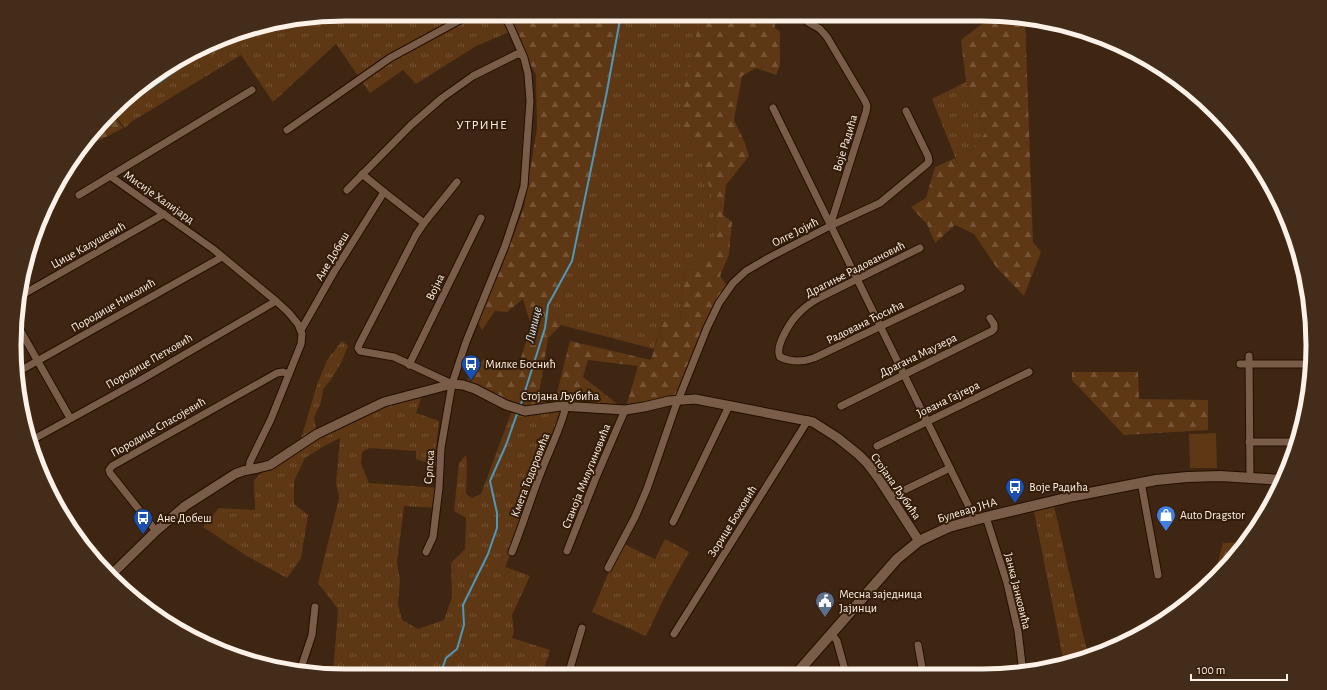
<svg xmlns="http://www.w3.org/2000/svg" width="1327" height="690" font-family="'Alegreya Sans',sans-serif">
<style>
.grass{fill:url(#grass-tufts)}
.forest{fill:url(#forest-firs);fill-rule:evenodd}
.pitch{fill:#5e3714}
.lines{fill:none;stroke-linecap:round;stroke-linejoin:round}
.stream{stroke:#5098b8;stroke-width:2}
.minor-casing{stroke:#240e00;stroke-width:9}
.tertiary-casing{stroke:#240e00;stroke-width:11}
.secondary-casing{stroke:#240e00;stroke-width:12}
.minor{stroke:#795d48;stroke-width:7}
.tertiary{stroke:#795d48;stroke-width:9}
.secondary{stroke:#795d48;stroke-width:10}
.labels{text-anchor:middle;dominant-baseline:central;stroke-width:4;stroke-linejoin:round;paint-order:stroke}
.street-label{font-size:12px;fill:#fef1e7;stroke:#331c08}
.poi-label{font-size:12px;fill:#fef1e7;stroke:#331c08;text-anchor:start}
.neighbourhood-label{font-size:13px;letter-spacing:1px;fill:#fef1e7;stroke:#331c08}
.water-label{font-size:13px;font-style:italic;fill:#d2e6f4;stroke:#331c08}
.rim{fill:none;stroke:#fef1e7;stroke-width:5}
</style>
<defs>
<pattern id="grass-tufts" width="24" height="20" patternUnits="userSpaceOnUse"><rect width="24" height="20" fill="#5e3714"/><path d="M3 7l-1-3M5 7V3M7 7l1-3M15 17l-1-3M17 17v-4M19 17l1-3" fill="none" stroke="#765436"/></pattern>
<pattern id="forest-firs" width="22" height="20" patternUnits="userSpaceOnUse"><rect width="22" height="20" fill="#5e3714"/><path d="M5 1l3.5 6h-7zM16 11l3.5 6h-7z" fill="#765436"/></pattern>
</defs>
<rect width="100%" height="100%" fill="#3e2612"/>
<g class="grass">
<path d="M 345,14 L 505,14 L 514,30 L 476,46 L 416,84 L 403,70 L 370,93 L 336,44 L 273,102 L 241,55 L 131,122 L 125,128 L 114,114 L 143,83 L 200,52 L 199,63 L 241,36 L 244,31 Z"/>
<path d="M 621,14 L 701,14 L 683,132 L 700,154 L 714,204 L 715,244 L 684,271 L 680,321 L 664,317 L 654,349 L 561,325 L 548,305 L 572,261 L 607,91 Z"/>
<path d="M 966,82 L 986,132 L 959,167 L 932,99 Z"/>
<path d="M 342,341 L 348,346 L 341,363 L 330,381 L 323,389 L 321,402 L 314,418 L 317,434 L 351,418 L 423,392 L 416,413 L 439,421 L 436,448 L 436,466 L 416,459 L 416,451 L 369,448 L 362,452 L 361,464 L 369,483 L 439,488 L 436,508 L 404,506 L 397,563 L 400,580 L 398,604 L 402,620 L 418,629 L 444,620 L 452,597 L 451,563 L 465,549 L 466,518 L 454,511 L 459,463 L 466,455 L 467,463 L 466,494 L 472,498 L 481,494 L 513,408 L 566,406 L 523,525 L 505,567 L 530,576 L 512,615 L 514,632 L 512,638 L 550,650 L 542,675 L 333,675 L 338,609 L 318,583 L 339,498 L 336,483 L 340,438 L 324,446 L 305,458 L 294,481 L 294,504 L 308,515 L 301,558 L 287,578 L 245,555 L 203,527 L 219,508 L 255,510 L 254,480 L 270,465 L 308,440 L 301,439 L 317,385 L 327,360 Z"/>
<path d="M 1054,506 L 1088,656 L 1064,663 L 1034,511 Z"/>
<path d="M 665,539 L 689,552 L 665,596 L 646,636 L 592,612 L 621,543 L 655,559 Z"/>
</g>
<g class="forest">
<path d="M 505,14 L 621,14 L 607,91 L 572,261 L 548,305 L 561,325 L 548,338 L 539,394 L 557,393 L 570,341 L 651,360 L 664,317 L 680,321 L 684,271 L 715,244 L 714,204 L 700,154 L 683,132 L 684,88 L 701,14 L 774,14 L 775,28 L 780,32 L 780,65 L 776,75 L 756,68 L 742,76 L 734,120 L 744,141 L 749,156 L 726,185 L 723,215 L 732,222 L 729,254 L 720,276 L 728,287 L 712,317 L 678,400 L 625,410 L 561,406 L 527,406 L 514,403 L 467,380 L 483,359 L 518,368 L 531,325 L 523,299 L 507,312 L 495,311 L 482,330 L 477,321 L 500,271 L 524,207 L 537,128 L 536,75 ZM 588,360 L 638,366 L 625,410 L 583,377 Z"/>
<path d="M 985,15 L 1003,15 L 1025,18 L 1033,242 L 1041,252 L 1024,296 L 997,268 L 974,234 L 955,225 L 935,243 L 927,224 L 911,207 L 926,198 L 935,167 L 955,158 L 959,167 L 986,132 L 966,82 L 961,40 L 987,20 Z"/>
<path d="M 244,31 L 241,36 L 199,64 L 200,52 L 238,32 Z"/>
<path d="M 113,114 L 123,128 L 81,150 Z"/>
<path d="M 1072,372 L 1138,372 L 1139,399 L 1208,400 L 1208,430 L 1124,435 L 1072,380 Z"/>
<path d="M 1239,542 L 1240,550 L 1231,563 L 1211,581 L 1218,562 L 1223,543 Z"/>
</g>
<path class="pitch" d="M 1216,433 L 1217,468 L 1190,468 L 1189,434 Z"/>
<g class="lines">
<g class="stream">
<path d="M 116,112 L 210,47"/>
<path d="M 520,407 L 545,328 L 548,305 L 572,261 L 607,91 L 621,14"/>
<path d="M 440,675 L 446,658 L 457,649 L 464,625 L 463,605 L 488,554 L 497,528 L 497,513 L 490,481 L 506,445 L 518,411"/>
</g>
<defs>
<g id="minor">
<path d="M 808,14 L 807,18 L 808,22 L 820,29 L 827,37 L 865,101 L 867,106 L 866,112 L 830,226"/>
<path d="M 773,108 L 975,519"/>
<path d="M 287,130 L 390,58 L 471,14"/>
<path d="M 362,174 L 384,192 L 424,223"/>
<path d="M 110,176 L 213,249 L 276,301 L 288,312 L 298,324 L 302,334 L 301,344 L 271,419 L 250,462 L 249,470"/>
<path d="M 347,190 L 411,125 L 442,98 L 473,76 L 517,54 L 522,55"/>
<path d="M 79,195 L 252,90"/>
<path d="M 920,248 L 819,298 C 812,302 806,306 800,312 C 792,319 774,346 780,357 C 791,362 803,362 814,358 L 961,288"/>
<path d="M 22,295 L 164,214"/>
<path d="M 19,328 L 70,418"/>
<path d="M 301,330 L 334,272 L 384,192"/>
<path d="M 1249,356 L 1250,478"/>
<path d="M 1240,364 L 1312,364"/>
<path d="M 409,365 L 481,218"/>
<path d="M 16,373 L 222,257"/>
<path d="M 452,384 L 394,357 L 360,351 L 358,348 L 359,345 L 416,235 L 424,223 L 457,182"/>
<path d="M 841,406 L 992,331 L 994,329 L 994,324 L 990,318"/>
<path d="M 32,440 L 139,381 L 276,301"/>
<path d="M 1249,442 L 1298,442"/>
<path d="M 877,446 L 1029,372"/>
<path d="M 1141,482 L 1158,575"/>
<path d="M 890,497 L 950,468"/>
<path d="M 986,517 L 1007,583 L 1018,631 L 1023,673"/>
<path d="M 673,522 L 729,406"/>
<path d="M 156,531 L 110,473 L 109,470 L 112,466 L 277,373 L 283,372 L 289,374"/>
<path d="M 567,551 L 597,475 L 625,410"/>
<path d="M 426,552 L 433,537 L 439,488 L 441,448 L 452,384 L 466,342 L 505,246 L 518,207 L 524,186 L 530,101 L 528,74 L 524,58 L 510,26 L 503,14"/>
<path d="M 512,552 C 523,524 532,495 543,467 C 551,447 561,427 566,406"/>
<path d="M 608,568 L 635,517 L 647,489 L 675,408 L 707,328 L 719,303 L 733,283 L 746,271 L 770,257 L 830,226 L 880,203 L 927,164 L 929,161 L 928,156 L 906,111"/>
<path d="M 831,633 L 837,641 L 846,674"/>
<path d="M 674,634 L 808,420"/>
<path d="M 918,645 L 923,673"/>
<path d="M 300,671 L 312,635 L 315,607"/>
<path d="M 568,675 L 582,628"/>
</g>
<path id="tertiary" d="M 109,577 L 156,531 L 185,506 L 235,474 L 243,471 L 258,468 L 270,465 L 317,434 L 384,402 L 452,384 L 463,385 L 475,389 L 506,405 L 525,411 L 561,406 L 625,410 L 644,407 L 669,401 L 695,399 L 813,422 L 838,438 L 859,455 L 867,463 L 879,479 L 919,541"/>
<path id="secondary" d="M 796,674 L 897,559 L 919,541 L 949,527 L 986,517 L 1074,496 L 1156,480 L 1187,477 L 1220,476 L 1283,480"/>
</defs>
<use href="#minor" class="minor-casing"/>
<use href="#tertiary" class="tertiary-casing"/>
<use href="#secondary" class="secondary-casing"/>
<use href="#minor" class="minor"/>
<use href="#tertiary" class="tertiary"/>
<use href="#secondary" class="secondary"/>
</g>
<defs>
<symbol id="bus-pin" viewBox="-11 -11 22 30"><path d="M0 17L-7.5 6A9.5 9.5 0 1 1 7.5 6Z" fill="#1a4fb4" stroke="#331c08"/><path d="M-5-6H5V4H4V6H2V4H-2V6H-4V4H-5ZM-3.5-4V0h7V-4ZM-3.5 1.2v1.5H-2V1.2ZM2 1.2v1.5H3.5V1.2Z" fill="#fff"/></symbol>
<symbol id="shop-pin" viewBox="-11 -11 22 30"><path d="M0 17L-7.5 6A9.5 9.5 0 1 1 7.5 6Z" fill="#3f7fe0" stroke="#331c08"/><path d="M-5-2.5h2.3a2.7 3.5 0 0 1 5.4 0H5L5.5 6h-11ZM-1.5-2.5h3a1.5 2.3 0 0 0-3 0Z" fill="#fff"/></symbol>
<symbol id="civic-pin" viewBox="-11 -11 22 30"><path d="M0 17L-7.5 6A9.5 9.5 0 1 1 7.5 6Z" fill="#5c6f8a" stroke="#331c08"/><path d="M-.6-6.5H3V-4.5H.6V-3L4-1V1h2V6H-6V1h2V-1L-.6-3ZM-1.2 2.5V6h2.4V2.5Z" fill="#fff"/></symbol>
</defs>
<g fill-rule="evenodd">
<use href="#bus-pin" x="460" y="353" width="22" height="30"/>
<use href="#bus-pin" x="1004" y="476" width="22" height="30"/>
<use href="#shop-pin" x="1155" y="504" width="22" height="30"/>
<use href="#bus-pin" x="132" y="507" width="22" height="30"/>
<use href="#civic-pin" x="814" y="590" width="22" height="30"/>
</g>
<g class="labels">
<g class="street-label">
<text transform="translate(845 143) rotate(-73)">Воје Радића</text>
<text transform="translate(159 197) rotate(35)">Мисије Халијард</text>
<text transform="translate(795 232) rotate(-27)">Олге Јојић</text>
<text transform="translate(88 245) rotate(-29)">Цице Калушевић</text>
<text transform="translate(332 256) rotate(-59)">Ане Добеш</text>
<text transform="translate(855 269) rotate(-27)">Драгиње Радовановић</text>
<text transform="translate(435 287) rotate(-64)">Војна</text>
<text transform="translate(113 305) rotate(-30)">Породице Николић</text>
<text transform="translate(865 322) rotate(-26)">Радована Ћосића</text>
<text transform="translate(918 355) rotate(-26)">Драгана Маузера</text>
<text transform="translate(149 361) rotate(-30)">Породице Петковић</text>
<text x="560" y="396">Стојана Љубића</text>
<text transform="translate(948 399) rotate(-26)">Јована Гајгера</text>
<text transform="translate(158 427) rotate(-30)">Породице Спасојевић</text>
<text transform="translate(429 467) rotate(-86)">Српска</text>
<text transform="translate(530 475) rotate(-69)">Кмета Тодоровића</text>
<text transform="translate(586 476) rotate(-68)">Станоја Милутиновића</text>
<text transform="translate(896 486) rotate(55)">Стојана Љубића</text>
<text transform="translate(967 510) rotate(-17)">Булевар ЈНА</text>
<text transform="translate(732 521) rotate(-58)">Зорице Божовић</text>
<text transform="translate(1018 591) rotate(76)">Јанка Јанковића</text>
</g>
<g class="poi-label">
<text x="485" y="364">Милке Боснић</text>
<text x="1029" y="487">Воје Радића</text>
<text x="1180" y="515">Auto Dragstor</text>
<text x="157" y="518">Ане Добеш</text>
<text x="839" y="594">Месна заједница<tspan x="839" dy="14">Јајинци</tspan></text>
</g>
<g class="neighbourhood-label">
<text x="482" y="125">УТРИНЕ</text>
</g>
<g class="water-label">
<text transform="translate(534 325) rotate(-77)">Липице</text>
</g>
</g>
<path d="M0 0H1327V690H0ZM345 21H982A324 324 0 0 1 1306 345V345A324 324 0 0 1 982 669H345A324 324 0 0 1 21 345V345A324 324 0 0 1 345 21Z" fill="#432d1a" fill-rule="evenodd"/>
<path class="rim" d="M345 21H982A324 324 0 0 1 1306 345V345A324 324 0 0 1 982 669H345A324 324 0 0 1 21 345V345A324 324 0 0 1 345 21Z"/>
<path d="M1191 674v6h96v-6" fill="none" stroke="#fef1e7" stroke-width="2"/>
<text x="1197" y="674" font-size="12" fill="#fef1e7" stroke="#331c08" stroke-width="3" paint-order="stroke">100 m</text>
</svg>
